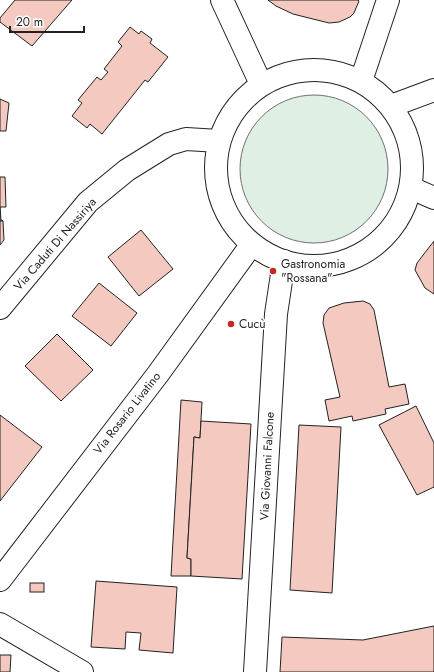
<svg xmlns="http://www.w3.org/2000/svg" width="434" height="672" font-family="Jost,sans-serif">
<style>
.green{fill:#e0efe3;stroke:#6f6f6f}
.building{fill:#f3c9c0;stroke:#222}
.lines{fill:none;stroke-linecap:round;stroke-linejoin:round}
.minor-casing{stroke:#222;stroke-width:24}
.minor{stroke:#fff;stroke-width:22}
.poi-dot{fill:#c62828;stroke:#fff;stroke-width:1.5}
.labels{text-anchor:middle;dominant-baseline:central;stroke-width:3;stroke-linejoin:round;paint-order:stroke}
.street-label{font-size:12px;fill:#222;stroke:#fff}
.poi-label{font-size:12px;fill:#222;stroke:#fff;text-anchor:start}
</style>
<rect width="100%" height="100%" fill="#fff"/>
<circle class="green" cx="314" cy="169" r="74"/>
<g class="building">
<path d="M 15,0 L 72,0 L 32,46 L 0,22 L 0,18 Z"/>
<path d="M 268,0 L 358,0 L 359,1 L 354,13 L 350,17 L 339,22 L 329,23 L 293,14 L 276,6 Z"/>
<path d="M 130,27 L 139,34 L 141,31 L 152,39 L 150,43 L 168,57 L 148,82 L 145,80 L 102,134 L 90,124 L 87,128 L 72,116 L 82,103 L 78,100 L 97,77 L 101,80 L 108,72 L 104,69 L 122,46 L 118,42 Z"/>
<path d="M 0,99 L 9,103 L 6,131 L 0,131 Z"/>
<path d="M 0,177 L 5,177 L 6,207 L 0,207 L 1,220 L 3,221 L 0,221 Z"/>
<path d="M 0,221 L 3,221 L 4,240 L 0,245 Z"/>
<path d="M 141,230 L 173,269 L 139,296 L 108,257 Z"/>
<path d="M 434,241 L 434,294 L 425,288 L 415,270 L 417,263 Z"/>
<path d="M 99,283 L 137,313 L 111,346 L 72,316 Z"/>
<path d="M 363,301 L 370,304 L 374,310 L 389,387 L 405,384 L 409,404 L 385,409 L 386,414 L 353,421 L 352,416 L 329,421 L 325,400 L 340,397 L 323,323 L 324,315 L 329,308 L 344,303 Z"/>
<path d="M 57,334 L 93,370 L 61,401 L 25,366 Z"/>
<path d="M 181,400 L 202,402 L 200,438 L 194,437 L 187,558 L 191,559 L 191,576 L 171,576 Z"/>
<path d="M 416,406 L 434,443 L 434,487 L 417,495 L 379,425 Z"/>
<path d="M 0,415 L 42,447 L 0,501 Z"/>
<path d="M 201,421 L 251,424 L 242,579 L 191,576 L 191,559 L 187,558 L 194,437 L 200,438 Z"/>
<path d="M 299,425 L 341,427 L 332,593 L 290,590 Z"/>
<path d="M 96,581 L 177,587 L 173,653 L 139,650 L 141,633 L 126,632 L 125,649 L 91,647 Z"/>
<rect x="30" y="583" width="14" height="9"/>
<path d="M 434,626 L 434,672 L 280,672 L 282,637 L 363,640 Z"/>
<path d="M 0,655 L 11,655 L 10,672 L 0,672 Z"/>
</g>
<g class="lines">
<defs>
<g id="minor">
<path d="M 222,0 L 261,84"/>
<circle cx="314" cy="168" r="98"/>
<path d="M 361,81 L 388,0"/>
<path d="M 391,106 L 434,90"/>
<path d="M 411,188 L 434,198"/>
<path d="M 0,308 L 88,202 L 127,170 L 169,144 L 186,139 L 219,141"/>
<path d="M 0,580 L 158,374 L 252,244"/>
<path d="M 0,624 L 82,672"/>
<path d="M 255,672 L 276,314 L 284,261"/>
</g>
</defs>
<use href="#minor" class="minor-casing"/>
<use href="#minor" class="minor"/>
</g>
<g class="poi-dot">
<circle cx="273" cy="271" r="4"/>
<circle cx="231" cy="324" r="4"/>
</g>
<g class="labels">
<g class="street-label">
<text transform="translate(55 244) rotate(-49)">Via Caduti Di Nassiriya</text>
<text transform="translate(127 413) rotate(-52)">Via Rosario Livatino</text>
<text transform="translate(267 466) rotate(-87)">Via Giovanni Falcone</text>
</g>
<g class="poi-label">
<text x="281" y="264">Gastronomia<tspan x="281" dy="14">"Rossana"</tspan></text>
<text x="239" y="324">Cucù</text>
</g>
</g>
<path d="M10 26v6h74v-6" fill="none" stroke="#222222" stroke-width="2"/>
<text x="16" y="26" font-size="12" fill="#222222" stroke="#ffffff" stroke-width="3" paint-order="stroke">20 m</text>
</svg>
